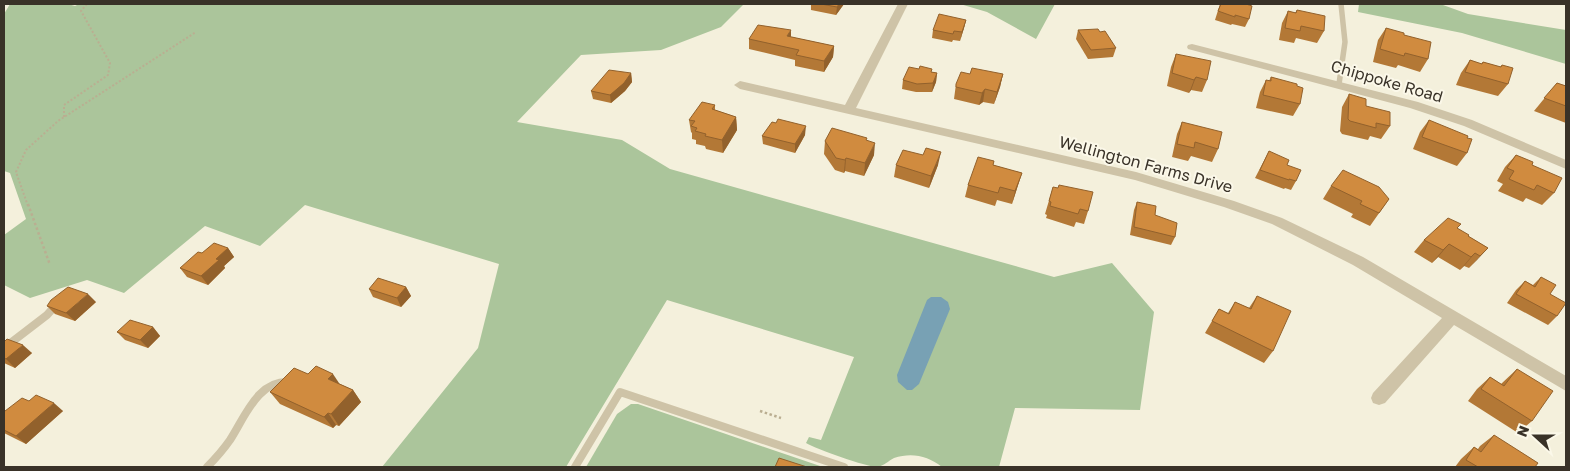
<svg xmlns="http://www.w3.org/2000/svg" width="1570" height="471" font-family="'Golos Text',sans-serif">
<style>
.green{fill:#abc59b}
.water{fill:#78a1b4}
.lines{fill:none;stroke-linecap:round;stroke-linejoin:round}
.path-far1{stroke:#baae91;stroke-width:2;stroke-dasharray:2 2;stroke-linecap:butt}
.path{stroke:#baae91;stroke-width:2.5;stroke-dasharray:2.5 2.5;stroke-linecap:butt}
.lane-far1{stroke:#cec3a7;stroke-width:5.5}
.lane{stroke:#cec3a7;stroke-width:8}
.street{fill:#cec3a7;fill-rule:evenodd}
.wall{fill:#b37836}
.shaded-wall{fill:#92612c}
.building{fill:#d08b3f;stroke:#92612c}
.labels{text-anchor:middle;dominant-baseline:central;stroke-width:4;stroke-linejoin:round;paint-order:stroke}
.street-label{font-size:16px;fill:#393228;stroke:#fbf8e9}
</style>
<rect width="100%" height="100%" fill="#f4f0dc"/>
<g class="green">
<path d="M 10,4 L 68,4 L 75,6 L 79,4 L 744,4 L 721,27 L 661,50 L 581,55 L 517,122 L 622,140 L 670,169 L 1054,277 L 1112,263 L 1154,312 L 1140,410 L 1015,408 L 999,467 L 942,467 C 928,456 912,452 894,458 C 888,461 884,466 877,467 C 867,467 816,449 806,443 L 809,437 L 821,440 L 854,357 L 667,300 L 566,467 L 382,467 L 478,348 L 499,264 L 305,205 L 260,246 L 205,226 L 124,293 L 87,280 L 30,298 L 4,285 L 4,235 L 26,219 L 10,173 L 4,171 L 4,14 Z"/>
<path d="M 960,4 L 1055,4 L 1036,39 L 987,12 Z"/>
<path d="M 1359,4 L 1443,5 L 1468,14 L 1566,30 L 1566,64 L 1462,33 L 1358,12 Z"/>
<path d="M 631,404 L 638,404 L 823,467 L 586,467 L 617,414 Z"/>
</g>
<path class="water" d="M 931,297 L 941,297 L 948,302 L 950,309 L 919,384 L 912,390 L 907,390 L 898,382 L 897,375 L 927,300 Z"/>
<g class="lines">
<g class="path-far1">
<path d="M 64,117 L 64,105 L 108,75 L 110,63 L 81,11 L 87,4"/>
<path d="M 28,206 L 16,172 L 26,150 L 58,121 L 196,32"/>
</g>
<g class="path">
<path d="M 28,204 L 50,265"/>
<path d="M 760,411 L 781,418"/>
</g>
<path class="lane-far1" d="M 1339,84 L 1345,42 L 1341,4"/>
<g class="lane">
<path d="M 4,348 L 47,315 L 55,306"/>
<path d="M 207,467 C 215,459 223,450 230,440 C 245,417 258,379 291,382"/>
<path d="M 575,467 L 620,392 L 844,467"/>
</g>
<g class="street">
<path d="M 898,4 L 908,4 L 856,108 L 1136,172 L 1234,201 L 1282,218 L 1363,257 L 1566,376 L 1566,391 L 1454,325 L 1385,403 L 1379,405 L 1373,403 L 1371,398 L 1373,393 L 1442,318 L 1353,265 L 1272,224 L 1224,207 L 1135,180 L 740,89 L 734,85 L 740,81 L 845,105 Z"/>
<path d="M 1192,44 L 1418,102 L 1472,120 L 1566,160 L 1566,169 L 1464,126 L 1410,108 L 1188,49 L 1187,47 L 1188,45 Z"/>
</g>
</g>
<g class="wall">
<path d="M 811,4 L 844,4 L 836,15 L 811,10 Z"/>
<path d="M 1220,4 L 1246,4 L 1249,19 L 1245,27 L 1232,24 L 1231,25 L 1215,20 Z"/>
<path d="M 1297,10 L 1324,31 L 1317,43 L 1296,38 L 1294,43 L 1279,40 L 1282,23 L 1288,11 L 1295,13 Z"/>
<path d="M 966,20 L 964,28 L 960,41 L 953,40 L 952,42 L 932,38 L 933,30 Z"/>
<path d="M 1386,28 L 1404,35 L 1428,59 L 1420,72 L 1398,65 L 1396,68 L 1373,62 L 1378,40 Z"/>
<path d="M 1078,30 L 1100,32 L 1116,48 L 1113,57 L 1088,59 L 1076,39 Z"/>
<path d="M 791,37 L 834,46 L 833,57 L 824,72 L 795,66 L 795,60 L 749,49 L 749,39 Z"/>
<path d="M 1176,54 L 1207,80 L 1202,92 L 1191,90 L 1189,93 L 1167,86 L 1171,67 Z"/>
<path d="M 1470,60 L 1481,64 L 1483,62 L 1500,67 L 1502,65 L 1508,84 L 1498,96 L 1456,85 L 1461,73 Z"/>
<path d="M 932,72 L 937,73 L 936,82 L 932,92 L 916,92 L 902,89 L 903,80 Z"/>
<path d="M 631,73 L 632,82 L 625,91 L 611,103 L 593,99 L 591,91 Z"/>
<path d="M 970,74 L 1003,74 L 1000,87 L 994,104 L 983,102 L 979,105 L 954,99 L 956,84 Z"/>
<path d="M 1271,77 L 1297,86 L 1300,104 L 1293,116 L 1256,108 L 1260,92 L 1266,80 L 1269,81 Z"/>
<path d="M 1557,83 L 1566,86 L 1566,123 L 1534,111 Z"/>
<path d="M 1349,94 L 1366,106 L 1390,126 L 1381,139 L 1370,136 L 1368,140 L 1342,134 L 1340,131 L 1342,107 Z"/>
<path d="M 715,105 L 715,110 L 736,117 L 737,130 L 723,153 L 706,149 L 705,146 L 696,144 L 696,140 L 692,139 L 692,133 L 691,132 L 689,120 Z"/>
<path d="M 1429,120 L 1467,153 L 1457,166 L 1413,149 L 1420,132 Z"/>
<path d="M 1182,122 L 1218,149 L 1212,162 L 1191,156 L 1188,161 L 1172,157 L 1177,134 Z"/>
<path d="M 805,135 L 795,153 L 763,144 L 762,136 Z"/>
<path d="M 825,141 L 867,141 L 874,155 L 864,176 L 845,171 L 844,173 L 835,170 L 824,154 Z"/>
<path d="M 1269,151 L 1287,165 L 1296,181 L 1291,190 L 1285,188 L 1284,189 L 1255,178 Z"/>
<path d="M 1516,155 L 1532,165 L 1554,193 L 1542,205 L 1526,198 L 1523,202 L 1498,191 L 1503,184 L 1497,181 L 1505,167 Z"/>
<path d="M 896,165 L 938,165 L 929,188 L 894,177 Z"/>
<path d="M 993,165 L 1022,173 L 1012,204 L 997,200 L 995,206 L 965,197 L 968,185 Z"/>
<path d="M 1331,186 L 1389,199 L 1370,226 L 1351,217 L 1353,214 L 1323,199 Z"/>
<path d="M 1053,187 L 1088,211 L 1084,224 L 1076,222 L 1074,227 L 1046,218 L 1047,215 L 1045,214 Z"/>
<path d="M 1137,202 L 1155,215 L 1175,237 L 1171,245 L 1130,235 L 1134,210 Z"/>
<path d="M 1461,224 L 1457,228 L 1468,236 L 1488,248 L 1469,268 L 1464,266 L 1460,270 L 1438,257 L 1432,263 L 1414,252 L 1424,240 Z"/>
<path d="M 228,248 L 234,257 L 224,266 L 225,268 L 208,285 L 187,277 L 180,268 L 202,253 Z"/>
<path d="M 1541,277 L 1550,294 L 1557,316 L 1548,325 L 1507,303 L 1516,290 L 1525,281 L 1533,285 Z"/>
<path d="M 406,287 L 411,296 L 401,307 L 373,297 L 369,289 Z"/>
<path d="M 1257,296 L 1273,351 L 1264,363 L 1205,333 L 1219,309 L 1228,313 L 1235,302 L 1249,308 Z"/>
<path d="M 96,302 L 75,321 L 55,314 L 47,306 Z"/>
<path d="M 153,327 L 160,336 L 148,348 L 125,340 L 117,332 Z"/>
<path d="M 4,342 L 32,353 L 15,368 L 4,363 Z"/>
<path d="M 1517,369 L 1532,421 L 1518,433 L 1468,401 L 1477,389 L 1490,377 L 1501,384 Z"/>
<path d="M 340,384 L 353,390 L 361,402 L 339,426 L 336,425 L 333,428 L 280,404 L 270,392 Z"/>
<path d="M 29,401 L 63,411 L 26,444 L 4,433 L 4,410 L 5,411 Z"/>
<path d="M 1494,435 L 1535,467 L 1455,467 L 1461,459 L 1474,447 L 1478,449 L 1480,446 Z"/>
</g>
<g class="shaded-wall">
<path d="M 839,4 L 844,4 L 836,15 L 837,7 Z"/>
<path d="M 966,20 L 964,28 L 960,41 L 962,32 Z"/>
<path d="M 791,30 L 791,40 L 787,36 Z"/>
<path d="M 834,46 L 833,57 L 824,72 L 824,61 Z"/>
<path d="M 631,73 L 632,82 L 625,91 L 611,103 L 610,95 Z"/>
<path d="M 937,73 L 936,82 L 932,92 L 933,83 Z"/>
<path d="M 1003,74 L 1000,87 L 994,104 L 997,92 Z"/>
<path d="M 1196,77 L 1191,90 L 1189,93 L 1194,80 Z"/>
<path d="M 985,89 L 983,102 L 979,105 L 982,93 Z"/>
<path d="M 736,117 L 737,130 L 723,153 L 722,140 Z"/>
<path d="M 806,126 L 805,135 L 795,153 L 795,144 Z"/>
<path d="M 875,143 L 874,155 L 864,176 L 865,163 Z"/>
<path d="M 941,152 L 938,165 L 929,188 L 931,176 Z"/>
<path d="M 846,158 L 845,171 L 844,173 L 845,160 Z"/>
<path d="M 1022,173 L 1018,185 L 1012,204 L 1015,191 Z"/>
<path d="M 1449,244 L 1438,257 L 1432,263 L 1443,250 Z"/>
<path d="M 228,248 L 234,257 L 224,266 L 225,268 L 208,285 L 201,276 L 216,259 Z"/>
<path d="M 1488,248 L 1477,260 L 1469,268 L 1480,256 Z"/>
<path d="M 1475,253 L 1464,266 L 1460,270 L 1471,257 Z"/>
<path d="M 406,287 L 411,296 L 401,307 L 397,298 Z"/>
<path d="M 88,294 L 96,302 L 75,321 L 66,313 Z"/>
<path d="M 153,327 L 160,336 L 148,348 L 140,340 Z"/>
<path d="M 23,345 L 32,353 L 15,368 L 6,359 Z"/>
<path d="M 333,374 L 341,386 L 328,379 Z"/>
<path d="M 353,390 L 361,402 L 339,426 L 331,414 Z"/>
<path d="M 54,403 L 63,411 L 26,444 L 16,436 Z"/>
<path d="M 328,413 L 336,425 L 333,428 L 324,417 Z"/>
</g>
<g class="building">
<path d="M 821,4 L 839,4 L 837,7 Z"/>
<path d="M 1221,4 L 1246,4 L 1252,6 L 1249,19 L 1235,15 L 1235,17 L 1218,11 Z"/>
<path d="M 1297,10 L 1325,16 L 1324,31 L 1301,26 L 1300,31 L 1285,28 L 1288,11 L 1296,13 Z"/>
<path d="M 939,14 L 966,20 L 962,32 L 954,31 L 953,34 L 933,30 Z"/>
<path d="M 758,25 L 791,30 L 787,36 L 834,46 L 824,61 L 796,55 L 799,50 L 749,39 Z"/>
<path d="M 1386,28 L 1404,33 L 1404,35 L 1431,42 L 1428,59 L 1405,53 L 1404,56 L 1380,49 Z"/>
<path d="M 1098,29 L 1100,32 L 1105,31 L 1116,48 L 1091,50 L 1078,30 Z"/>
<path d="M 1176,54 L 1211,61 L 1207,80 L 1196,77 L 1194,80 L 1172,73 Z"/>
<path d="M 1470,60 L 1482,64 L 1483,62 L 1501,67 L 1502,65 L 1513,68 L 1508,84 L 1465,72 Z"/>
<path d="M 920,66 L 932,69 L 931,72 L 937,73 L 933,83 L 917,84 L 903,80 L 909,67 L 919,69 Z"/>
<path d="M 972,68 L 1003,74 L 997,92 L 985,89 L 982,93 L 956,87 L 956,84 L 961,72 L 970,74 Z"/>
<path d="M 609,70 L 631,73 L 624,83 L 610,95 L 591,91 Z"/>
<path d="M 1271,77 L 1297,84 L 1297,86 L 1303,88 L 1300,104 L 1263,95 L 1266,80 L 1271,81 Z"/>
<path d="M 1557,83 L 1566,86 L 1566,106 L 1544,98 Z"/>
<path d="M 1349,94 L 1366,99 L 1366,106 L 1390,112 L 1390,126 L 1376,123 L 1376,128 L 1350,121 L 1348,119 Z"/>
<path d="M 702,102 L 715,105 L 712,109 L 736,117 L 722,140 L 705,136 L 706,134 L 695,131 L 697,128 L 691,126 L 695,121 L 689,120 Z"/>
<path d="M 778,119 L 806,126 L 795,144 L 762,136 L 772,122 L 776,123 Z"/>
<path d="M 1429,120 L 1468,136 L 1467,138 L 1472,139 L 1467,153 L 1422,137 Z"/>
<path d="M 1182,122 L 1222,132 L 1218,149 L 1195,142 L 1194,148 L 1177,144 Z"/>
<path d="M 832,128 L 867,138 L 866,140 L 875,143 L 865,163 L 846,158 L 845,160 L 836,158 L 825,141 Z"/>
<path d="M 926,148 L 941,152 L 931,176 L 896,165 L 903,150 L 923,155 Z"/>
<path d="M 1269,151 L 1289,160 L 1287,165 L 1301,170 L 1296,181 L 1289,179 L 1289,180 L 1260,170 Z"/>
<path d="M 1516,155 L 1533,162 L 1532,165 L 1562,178 L 1554,193 L 1537,185 L 1534,190 L 1509,179 L 1514,171 L 1507,168 Z"/>
<path d="M 978,157 L 994,161 L 993,165 L 1022,173 L 1015,191 L 1000,187 L 998,193 L 968,185 Z"/>
<path d="M 1343,170 L 1379,187 L 1389,199 L 1379,213 L 1360,204 L 1362,201 L 1331,186 Z"/>
<path d="M 1059,185 L 1093,192 L 1088,211 L 1080,209 L 1078,214 L 1050,206 L 1051,202 L 1049,201 L 1053,187 L 1058,188 Z"/>
<path d="M 1137,202 L 1156,206 L 1155,215 L 1177,223 L 1175,237 L 1134,227 Z"/>
<path d="M 1448,218 L 1461,224 L 1457,228 L 1469,235 L 1468,236 L 1488,248 L 1480,256 L 1475,253 L 1471,257 L 1449,244 L 1443,250 L 1424,240 Z"/>
<path d="M 214,243 L 228,248 L 216,259 L 219,260 L 201,276 L 180,268 L 198,252 L 202,253 Z"/>
<path d="M 1541,277 L 1556,285 L 1550,294 L 1566,303 L 1557,316 L 1516,294 L 1525,281 L 1535,287 Z"/>
<path d="M 378,278 L 406,287 L 397,298 L 369,289 Z"/>
<path d="M 68,287 L 88,294 L 66,313 L 47,306 L 51,300 Z"/>
<path d="M 1257,296 L 1291,311 L 1273,351 L 1212,321 L 1219,309 L 1229,314 L 1235,302 L 1251,309 Z"/>
<path d="M 130,320 L 153,327 L 140,340 L 117,332 Z"/>
<path d="M 7,339 L 23,345 L 6,359 L 4,358 L 4,342 Z"/>
<path d="M 316,366 L 333,374 L 328,379 L 353,390 L 331,414 L 328,413 L 324,417 L 270,392 L 294,368 L 308,374 Z"/>
<path d="M 1517,369 L 1553,391 L 1532,421 L 1481,389 L 1490,377 L 1504,386 Z"/>
<path d="M 36,395 L 54,403 L 16,436 L 4,430 L 4,410 L 5,411 L 22,398 L 29,401 Z"/>
<path d="M 1494,435 L 1538,463 L 1535,467 L 1478,467 L 1466,460 L 1474,447 L 1481,452 Z"/>
<path d="M 779,458 L 807,467 L 775,467 Z"/>
</g>
<g class="labels">
<g class="street-label">
<text transform="translate(1387 81) rotate(16)">Chippoke Road</text>
<text transform="translate(1146 164) rotate(15)">Wellington Farms Drive</text>
</g>
</g>
<rect width="1570" height="471" fill="none" stroke="#393228" stroke-width="10"/>
<g transform="translate(1535 436) rotate(291)" stroke="#fbf8e9" stroke-width="4" paint-order="stroke">
<path d="M0-4L9 19L0 12L-9 19Z" fill="#393228"/>
<text y="-8" font-size="14" font-weight="bold" text-anchor="middle" fill="#393228">N</text>
</g>
</svg>
